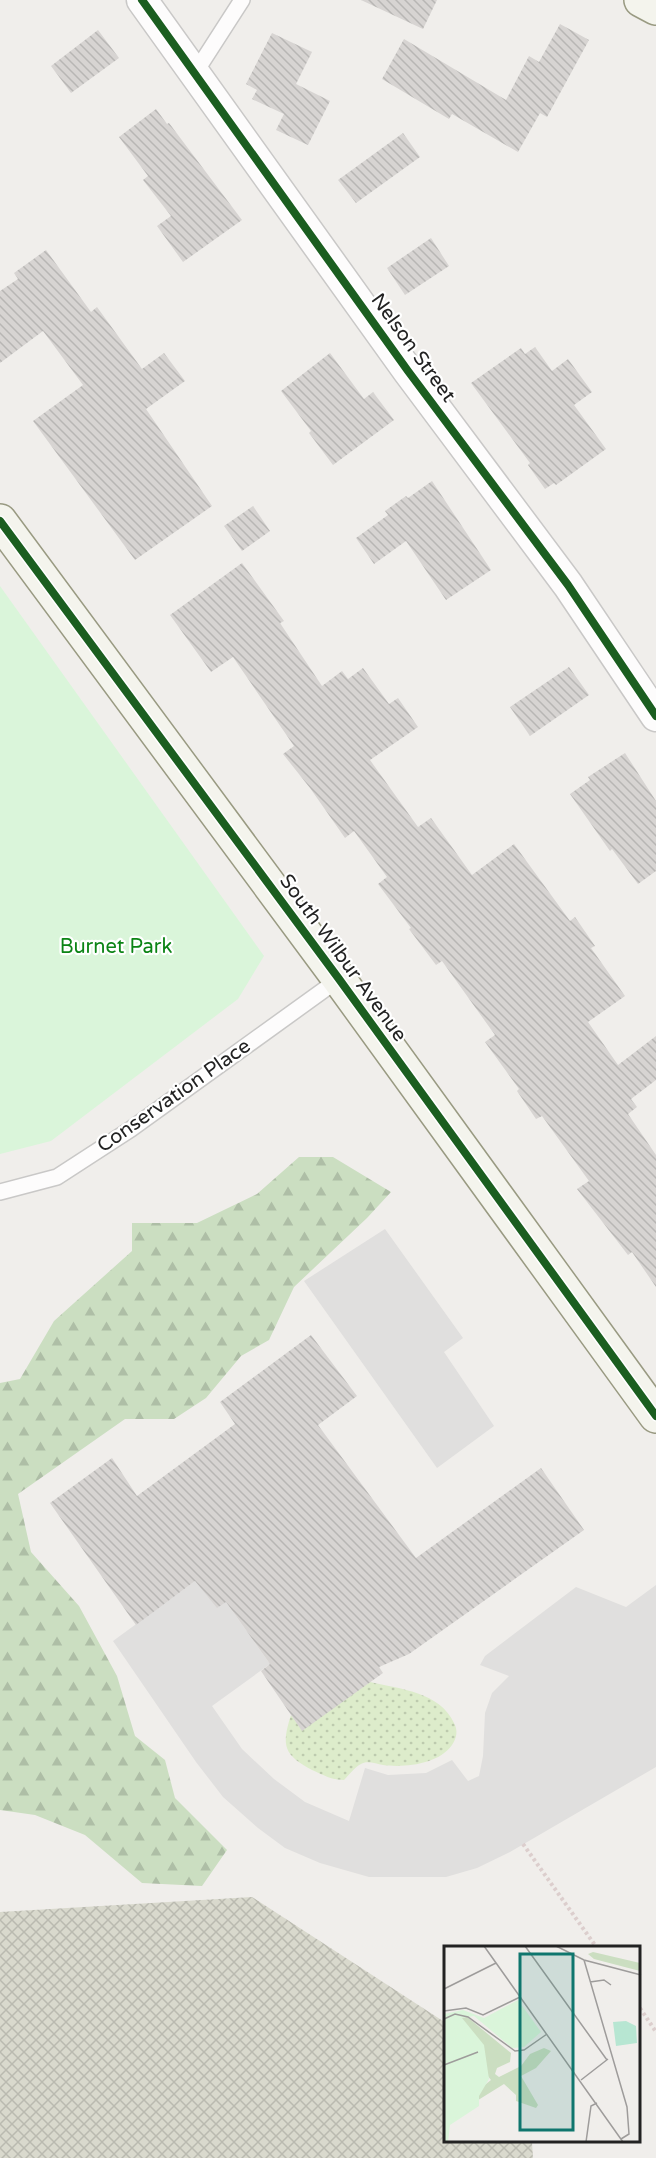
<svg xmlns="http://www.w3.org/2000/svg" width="656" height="2158" font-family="'Varela Round',sans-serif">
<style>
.construction{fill:url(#construction-cross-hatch)}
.grass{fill:url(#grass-dots)}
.forest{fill:url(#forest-firs)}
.park{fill:#daf5da}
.parking{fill:#e0dfde}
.building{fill:url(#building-back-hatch)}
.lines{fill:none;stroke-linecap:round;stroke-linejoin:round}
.lane-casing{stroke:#c9c8c7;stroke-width:18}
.street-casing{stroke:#c9c8c7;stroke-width:33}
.secondary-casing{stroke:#999a82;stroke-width:36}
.path{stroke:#dccecd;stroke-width:4;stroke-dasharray:3 3;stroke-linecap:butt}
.lane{stroke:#fdfcfc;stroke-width:15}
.street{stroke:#fdfcfc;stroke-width:30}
.secondary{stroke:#f4f4ed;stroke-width:33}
.cycleway-casing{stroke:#fff;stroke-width:11}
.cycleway{stroke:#1b5e20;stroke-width:8}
.labels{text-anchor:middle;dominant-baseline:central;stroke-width:4.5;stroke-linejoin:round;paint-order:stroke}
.street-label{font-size:20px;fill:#222;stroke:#fff}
.park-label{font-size:20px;fill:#0c8416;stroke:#fff}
.inset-road{fill:none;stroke:#9e9c9b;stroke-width:1.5}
.view{fill:#0f766e;fill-opacity:0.15;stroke:#0f766e;stroke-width:3}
.inset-edge{fill:none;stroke:#222;stroke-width:3}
</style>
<defs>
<pattern id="construction-cross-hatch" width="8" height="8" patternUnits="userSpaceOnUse" patternTransform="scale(1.5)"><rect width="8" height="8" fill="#d9d9cd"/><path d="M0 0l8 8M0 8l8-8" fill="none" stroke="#babab0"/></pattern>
<pattern id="grass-dots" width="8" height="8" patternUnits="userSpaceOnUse" patternTransform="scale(1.5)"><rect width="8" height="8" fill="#ddeccb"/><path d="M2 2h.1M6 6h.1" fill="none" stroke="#bdcaae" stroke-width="1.8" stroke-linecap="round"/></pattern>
<pattern id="forest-firs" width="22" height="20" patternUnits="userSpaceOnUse" patternTransform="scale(1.5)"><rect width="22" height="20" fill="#cbdec1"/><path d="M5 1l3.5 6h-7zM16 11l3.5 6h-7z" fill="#aebea6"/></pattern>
<pattern id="building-back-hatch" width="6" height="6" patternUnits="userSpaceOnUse" patternTransform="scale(1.5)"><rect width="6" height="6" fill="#d7d4d2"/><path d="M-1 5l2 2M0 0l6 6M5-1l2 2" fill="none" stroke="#b8b6b4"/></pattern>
</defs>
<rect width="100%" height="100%" fill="#f0eeeb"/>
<path class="construction" d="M 252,1897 L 446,2023 L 446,2142 L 532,2142 L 533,2158 L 0,2158 L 0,1912 Z"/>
<path class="grass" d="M 370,1682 C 400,1689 440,1692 454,1723 C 458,1730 457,1738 452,1745 C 439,1764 405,1768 383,1765 C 376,1764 367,1760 361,1764 C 355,1767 349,1775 344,1780 C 332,1780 323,1775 312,1770 C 284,1755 281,1746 291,1715 L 302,1730 Z"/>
<path class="forest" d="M 299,1157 L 333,1157 L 391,1192 L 367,1218 L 294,1287 L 269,1340 L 241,1356 L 206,1398 L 174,1419 L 125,1419 L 18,1494 L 31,1552 L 79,1606 L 117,1676 L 135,1736 L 165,1760 L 175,1798 L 227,1850 L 202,1886 L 142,1883 L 85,1835 L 35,1815 L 0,1810 L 0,1383 L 20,1379 L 54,1321 L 132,1251 L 132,1223 L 197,1223 L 257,1194 Z"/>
<path class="park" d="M 0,586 L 264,956 L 238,999 L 51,1141 L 0,1154 Z"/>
<g class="parking">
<path d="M 385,1229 L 463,1338 L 444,1352 L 494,1426 L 437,1468 L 304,1281 Z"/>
<path d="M 195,1581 L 226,1602 L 270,1664 L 212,1706 L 242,1749 L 274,1779 L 305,1802 L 349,1821 L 365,1768 L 388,1775 L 426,1773 L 452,1760 L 468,1781 L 479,1776 L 483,1756 L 485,1713 L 492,1693 L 509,1676 L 480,1665 L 485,1656 L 576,1587 L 626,1607 L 656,1585 L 656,1767 L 510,1852 L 477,1868 L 446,1877 L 369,1877 L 320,1863 L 285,1848 L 258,1828 L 223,1797 L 196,1762 L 113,1641 Z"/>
</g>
<g class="building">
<path d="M 361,0 L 437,0 L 423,29 Z"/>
<path d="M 560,24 L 589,40 L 547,117 L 540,113 L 518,152 L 452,114 L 449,119 L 382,79 L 404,39 L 506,100 L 529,56 L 539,62 Z"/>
<path d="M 98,30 L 119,58 L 71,93 L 51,66 Z"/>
<path d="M 272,33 L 312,52 L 296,84 L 330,101 L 308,145 L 276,130 L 284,114 L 252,99 L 257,90 L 246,84 Z"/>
<path d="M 156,109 L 167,124 L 169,123 L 242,220 L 183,262 L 157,226 L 171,216 L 143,180 L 148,176 L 119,137 Z"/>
<path d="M 403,133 L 420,157 L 356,203 L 338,180 Z"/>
<path d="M 431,238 L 449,266 L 405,295 L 387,268 Z"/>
<path d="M 46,250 L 91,312 L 97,307 L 142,369 L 164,353 L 185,381 L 146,409 L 212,506 L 135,560 L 33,421 L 83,385 L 43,331 L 0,363 L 0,291 L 18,279 L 14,273 Z"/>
<path d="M 535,347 L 552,371 L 568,359 L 592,392 L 574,405 L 606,449 L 556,485 L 554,483 L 545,489 L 528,465 L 530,463 L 471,383 L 521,348 L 525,354 Z"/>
<path d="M 330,353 L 364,399 L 373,392 L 394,420 L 333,465 L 309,433 L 311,431 L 281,391 Z"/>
<path d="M 432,481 L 491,570 L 446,600 L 406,541 L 374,564 L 356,538 L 388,515 L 385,511 L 406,496 L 408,498 Z"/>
<path d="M 253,506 L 270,531 L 242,551 L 224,526 Z"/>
<path d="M 242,563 L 284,621 L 280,623 L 322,686 L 342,671 L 348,679 L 363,668 L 389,704 L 398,698 L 418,727 L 370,760 L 418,827 L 431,818 L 472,875 L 514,844 L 570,921 L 575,917 L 595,946 L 591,948 L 625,996 L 588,1022 L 618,1065 L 656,1036 L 656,1080 L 631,1099 L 637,1107 L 628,1114 L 656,1155 L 656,1287 L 632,1252 L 628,1255 L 577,1189 L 589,1181 L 542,1116 L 536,1119 L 517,1091 L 519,1089 L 485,1042 L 495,1035 L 442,961 L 436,965 L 409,929 L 411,928 L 378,884 L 387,877 L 354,831 L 345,838 L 310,788 L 283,754 L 294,746 L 233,657 L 211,672 L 170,615 Z"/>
<path d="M 569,667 L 589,695 L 530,736 L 510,707 Z"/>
<path d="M 625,753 L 656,801 L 656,871 L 638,884 L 612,849 L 610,851 L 570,794 L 590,780 L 588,777 Z"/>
<path d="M 311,1335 L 357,1396 L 318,1425 L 416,1558 L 541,1468 L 584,1530 L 409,1654 L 379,1667 L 383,1673 L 302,1731 L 261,1671 L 270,1664 L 226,1602 L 217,1608 L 195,1581 L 136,1625 L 50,1503 L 112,1458 L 137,1496 L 235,1424 L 220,1402 Z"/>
</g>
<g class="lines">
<defs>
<g id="lane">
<path d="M 195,73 L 242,0"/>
<path d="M 0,1192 L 57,1177 L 131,1129 L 339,979"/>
</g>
<path id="street" d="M 142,0 L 408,371 L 568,585 L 656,716"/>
<g id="secondary">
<path d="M 641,0 L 656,8"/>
<path d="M 0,521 L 339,979 L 656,1416"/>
</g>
</defs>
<use href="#lane" class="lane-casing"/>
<use href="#street" class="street-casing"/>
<use href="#secondary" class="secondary-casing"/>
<g class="path">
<path d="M 523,1844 L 597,1948"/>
<path d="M 640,2008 L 656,2032"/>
</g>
<use href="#lane" class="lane"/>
<use href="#street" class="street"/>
<use href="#secondary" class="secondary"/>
<defs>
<g id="cycleway">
<path d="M 142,0 L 408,371 L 568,585 L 656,716"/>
<path d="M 0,521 L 339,979 L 656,1416"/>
</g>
</defs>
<use href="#cycleway" class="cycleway-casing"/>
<use href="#cycleway" class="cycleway"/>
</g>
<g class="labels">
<g class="street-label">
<text transform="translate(413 348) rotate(54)">Nelson Street</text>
<text transform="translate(343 958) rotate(54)">South Wilbur Avenue</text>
<text transform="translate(174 1096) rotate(-35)">Conservation Place</text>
</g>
<g class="park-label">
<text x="116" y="947">Burnet Park</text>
</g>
</g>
<g transform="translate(444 1946)">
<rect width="196" height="196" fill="#f0eeeb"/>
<path d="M 149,6 L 196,17 L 196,25 L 150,13 L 144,8 ZM 22,70 L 67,107 L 66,116 L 53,122 L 51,128 L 55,131 L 77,120 L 86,108 L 100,102 L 107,105 L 92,122 L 77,130 L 94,159 L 92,162 L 72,155 L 72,149 L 60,138 L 31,156 L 37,142 L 47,134 L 0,75 Z" fill="#cbdec1"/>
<path d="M 74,54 L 97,86 L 80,101 L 68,102 L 30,70 L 18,72 L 40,99 L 45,133 L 35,150 L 35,160 L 6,179 L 4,196 L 0,196 L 0,68 L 19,64 L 40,72 Z" fill="#daf5da"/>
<path d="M 182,75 L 192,80 L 193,97 L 172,100 L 169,76 Z" fill="#b7e6d2"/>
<path class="inset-road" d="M 40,0 L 179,196M 81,0 L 163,114M 112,0 L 140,14 L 197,29M 140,14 L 183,161 L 185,188 L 177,193M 146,36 L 160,34 L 167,39M 0,43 L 52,17M 0,65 L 22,62 L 39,69 L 76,51M 0,73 L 11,68 L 24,71 L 71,105 L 80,104 L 103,88M 0,119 L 34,106M 137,134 L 164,113M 142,196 L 147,160 L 153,157"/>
<path class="view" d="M 76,8 L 129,8 L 129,184 L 76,184 Z"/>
<rect width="196" height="196" class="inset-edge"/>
</g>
</svg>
